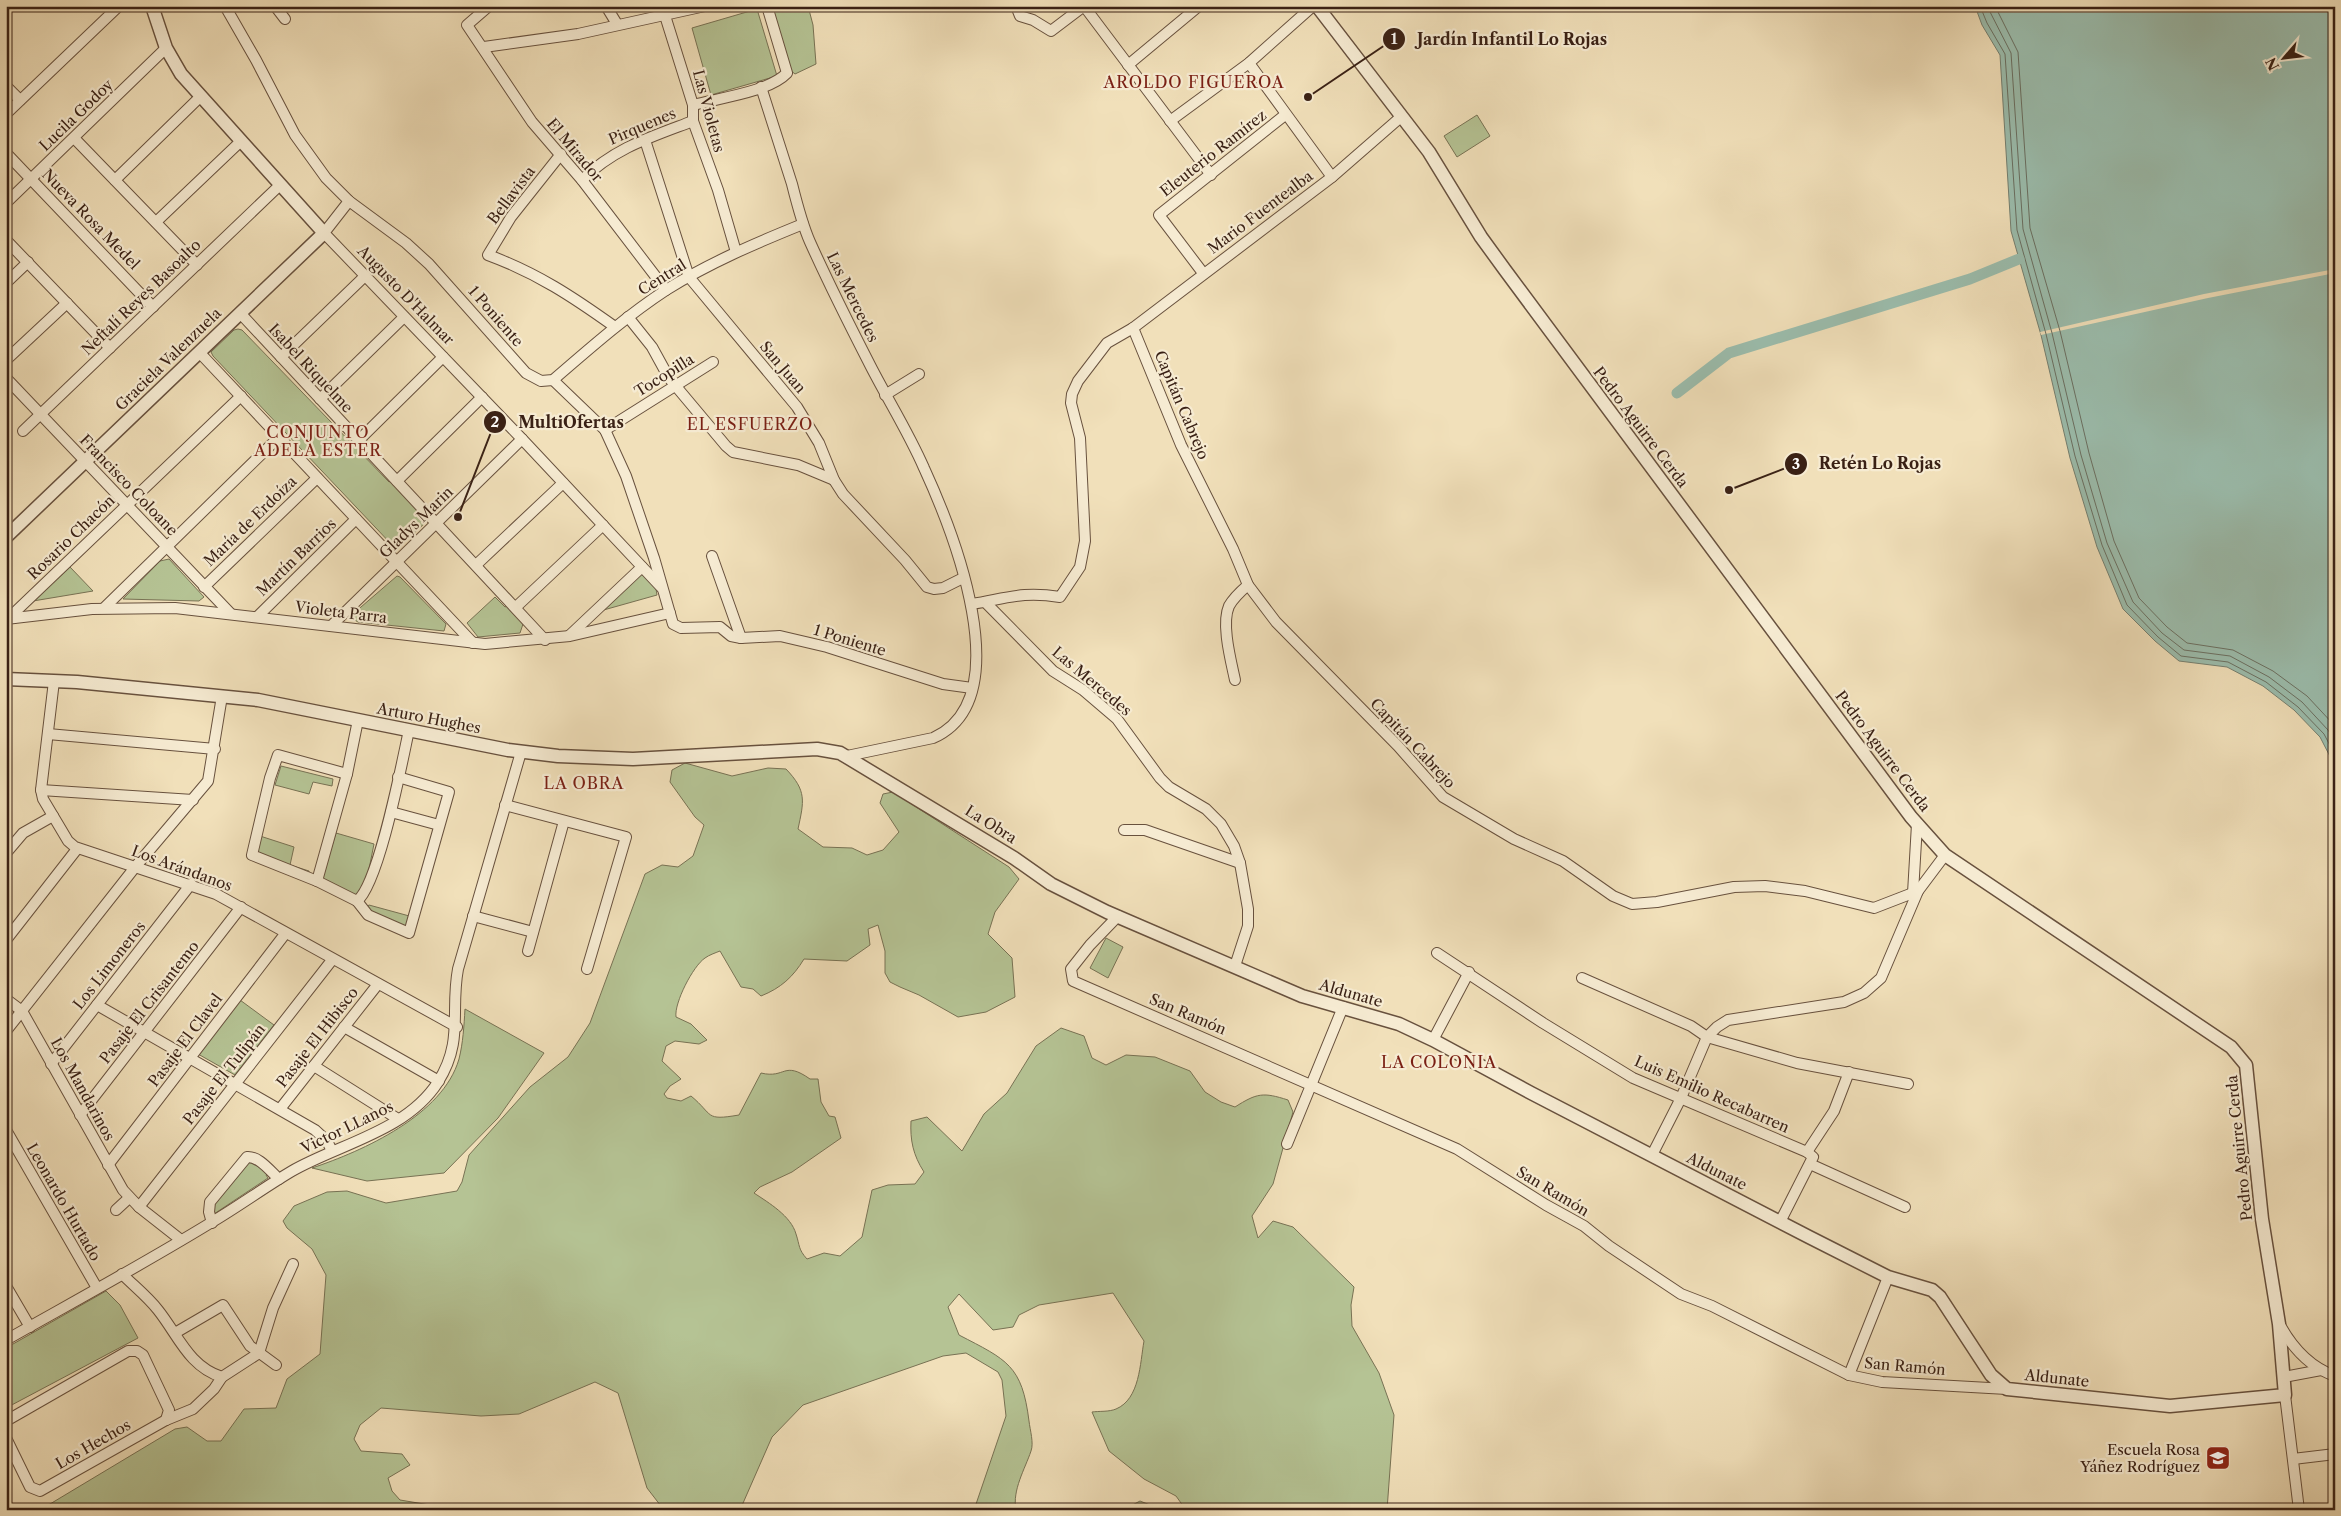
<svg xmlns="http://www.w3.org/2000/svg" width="2341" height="1516" font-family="'Libre Caslon Text',serif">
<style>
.green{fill:#b5c394;stroke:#787254}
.water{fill:#9bbdad;stroke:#747f70}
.pier{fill:#f1e0ba}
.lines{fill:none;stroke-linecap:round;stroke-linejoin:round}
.shore{stroke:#6a6f61;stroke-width:1}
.canal{stroke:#9bbdad;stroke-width:11}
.minor-casing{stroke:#68513e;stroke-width:12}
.tertiary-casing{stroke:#68513e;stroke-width:15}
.minor{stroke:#f6ebd2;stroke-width:10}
.tertiary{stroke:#f6ebd2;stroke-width:12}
.labels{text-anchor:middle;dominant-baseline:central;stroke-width:4.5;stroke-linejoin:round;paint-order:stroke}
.street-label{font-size:15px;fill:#3a2115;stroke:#f6ebd2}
.poi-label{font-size:15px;fill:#3a2115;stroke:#f6ebd2;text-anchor:end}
.neighbourhood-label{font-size:16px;letter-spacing:1px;fill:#7a1f14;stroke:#f6ebd2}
.leader{fill:none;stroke:#3a2115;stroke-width:2}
.callout-dot{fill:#3a2115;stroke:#f6ebd2;stroke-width:2}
.mark-label{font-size:15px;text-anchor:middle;font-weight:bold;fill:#fff}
.callout-label{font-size:16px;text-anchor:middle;font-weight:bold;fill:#3a2115;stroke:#f6ebd2;stroke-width:4.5;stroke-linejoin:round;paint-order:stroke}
</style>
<rect width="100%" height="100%" fill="#f1e0ba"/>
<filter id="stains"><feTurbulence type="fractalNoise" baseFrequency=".004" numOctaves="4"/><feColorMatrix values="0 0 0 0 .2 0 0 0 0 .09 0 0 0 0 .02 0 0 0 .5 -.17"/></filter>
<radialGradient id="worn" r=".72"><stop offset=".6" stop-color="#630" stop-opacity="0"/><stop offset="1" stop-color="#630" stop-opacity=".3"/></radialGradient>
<g class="green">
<path d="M 771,6 L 808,6 L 813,25 L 816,64 L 795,74 L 790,70 Z"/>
<path d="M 757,9 L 777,76 L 711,95 L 692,28 Z"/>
<path d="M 1477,115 L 1490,136 L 1457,157 L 1444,136 Z"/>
<path d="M 238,329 L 242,330 L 389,482 L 392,480 L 427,515 L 426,522 L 399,547 L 393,546 L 213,356 L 211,352 L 234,330 Z"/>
<path d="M 169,559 L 204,597 L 199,601 L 123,599 L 160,561 Z"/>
<path d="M 70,567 L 93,591 L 33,601 Z"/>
<path d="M 643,572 L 656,589 L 657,595 L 600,611 Z"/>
<path d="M 397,576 L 400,577 L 446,624 L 444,631 L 358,622 L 353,619 L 354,613 Z"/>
<path d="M 495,597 L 505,607 L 507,606 L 523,624 L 520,633 L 478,637 L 467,623 Z"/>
<path d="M 685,763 L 732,776 L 768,768 L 786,769 C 807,791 804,801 798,829 L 823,847 L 852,848 L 867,855 L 883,850 L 899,832 L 880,803 L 883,794 L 893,792 L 1009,867 L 1019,879 L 995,912 L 988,934 L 1012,958 L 1015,997 L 986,1012 L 958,1017 L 919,995 L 900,987 L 890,982 L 885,973 L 885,951 L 878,925 L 868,929 L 870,945 L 847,961 L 804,959 C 793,977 781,988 761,996 L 753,989 L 741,987 L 720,951 C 715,953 709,955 705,958 C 693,966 674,1003 676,1017 L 691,1024 L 707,1040 L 699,1044 L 675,1041 L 666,1046 L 662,1061 L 681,1079 L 670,1086 L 664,1094 L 667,1098 L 681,1101 L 691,1096 C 714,1115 704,1121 739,1115 L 761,1073 C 786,1079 783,1060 810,1079 L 818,1079 L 821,1102 L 829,1116 L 835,1117 L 841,1138 L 792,1172 L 760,1187 L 754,1193 C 769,1203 791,1216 796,1234 C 800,1246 798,1249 807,1259 L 824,1253 L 840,1256 L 862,1237 L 872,1190 L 888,1185 L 915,1184 L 924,1172 C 913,1155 910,1140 911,1121 L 927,1117 L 962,1151 L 984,1114 L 1007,1093 L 1036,1046 L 1061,1028 L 1084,1036 L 1092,1058 L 1106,1065 L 1126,1055 L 1155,1057 L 1190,1071 L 1205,1092 L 1221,1102 L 1235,1107 C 1257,1093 1263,1092 1288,1100 L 1293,1112 L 1273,1184 L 1252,1216 L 1258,1238 L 1273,1221 L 1293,1227 L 1354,1287 L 1351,1305 L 1352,1326 L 1379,1373 L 1394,1415 L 1387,1510 L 1186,1510 L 1176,1496 L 1144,1479 L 1109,1451 L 1092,1412 C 1099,1411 1109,1412 1116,1409 C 1140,1399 1140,1363 1144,1341 L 1113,1293 L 1039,1305 L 1019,1315 L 1013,1327 L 993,1330 L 959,1294 L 948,1307 L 959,1335 C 1007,1360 1022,1365 1029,1421 C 1030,1430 1034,1443 1031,1451 C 1025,1469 1012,1490 1016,1510 L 974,1510 L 1006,1416 L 1002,1380 L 998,1372 L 966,1353 L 943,1356 L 803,1405 L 772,1437 L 740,1510 L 664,1510 L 647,1488 L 618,1393 L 595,1382 L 519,1414 L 481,1416 L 381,1408 L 360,1425 L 354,1439 L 361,1451 L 402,1454 L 410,1465 L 388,1478 L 392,1491 L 400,1500 L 430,1505 L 434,1510 L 40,1510 L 175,1429 L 187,1427 L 207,1441 L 221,1441 L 244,1409 L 276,1408 L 287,1379 L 320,1354 L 326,1275 L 312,1249 L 287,1228 L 283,1221 L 294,1206 L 327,1192 L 347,1191 L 386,1203 L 457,1191 L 462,1182 L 469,1155 L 530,1087 L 568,1057 L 590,1023 L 645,874 L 662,865 L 678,867 L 693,856 L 704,825 L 695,817 L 670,782 L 672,770 Z"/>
<path d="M 281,766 L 333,779 L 332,786 L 313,782 L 309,794 L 275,785 Z"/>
<path d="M 336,833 L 374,844 L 365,889 L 358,897 L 324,882 L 323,875 Z"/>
<path d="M 260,836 L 294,847 L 290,865 L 309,871 L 310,881 L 255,854 Z"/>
<path d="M 369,905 L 413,917 L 410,932 L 365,908 Z"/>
<path d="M 1106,938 L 1123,947 L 1108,978 L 1090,968 Z"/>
<path d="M 240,1000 L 274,1025 L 235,1075 L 198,1054 Z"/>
<path d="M 465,1009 L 544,1053 L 498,1118 L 444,1173 L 367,1181 L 312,1168 C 363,1151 443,1115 459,1059 C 463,1043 464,1026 465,1009 Z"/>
<path d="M 249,1162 L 269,1172 L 266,1175 L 268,1178 L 214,1214 L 212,1205 Z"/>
<path d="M 106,1291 L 120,1305 L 138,1338 L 6,1408 L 6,1348 Z"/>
<path d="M 1140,1501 L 1160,1509 L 1161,1510 L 1123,1510 Z"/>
</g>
<path class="water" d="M 1975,6 L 2335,6 L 2335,766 L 2320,737 L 2294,710 L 2263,686 L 2227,667 L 2179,661 L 2155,641 L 2123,609 L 2097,547 L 2070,458 L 2041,335 L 2011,231 L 2000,55 L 1982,25 Z"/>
<path class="pier" d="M 2335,269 L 2335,273 L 2208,298 L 2041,335 L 2040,332 L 2204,294 Z"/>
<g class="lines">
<g class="shore">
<path d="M 1980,6 L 1987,23 L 2005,54 L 2017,230 L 2046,334 L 2075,456 L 2102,545 L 2127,605 L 2158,637 L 2181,656 L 2228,662 L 2266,682 L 2298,707 L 2324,734 L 2335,755"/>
<path d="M 1987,6 L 2011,53 L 2023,229 L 2052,333 L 2081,455 L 2107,543 L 2133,602 L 2162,633 L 2184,650 L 2230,656 L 2269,677 L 2302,702 L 2328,730 L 2335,742"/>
<path d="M 1995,6 L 2018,52 L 2030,228 L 2060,331 L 2089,453 L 2114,541 L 2139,598 L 2167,627 L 2187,643 L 2233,650 L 2273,671 L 2307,696 L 2335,726"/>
</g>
<path class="canal" d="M 1677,393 L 1729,353 L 1970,279 L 2019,259"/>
<defs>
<g id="minor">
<path d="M 225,6 L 256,60 L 295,135 L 326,178 L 349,201 L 406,243 L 429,264 L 526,373 L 541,381 L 553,380 C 589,349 625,317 666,290 C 709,263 756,243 803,224"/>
<path d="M 275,6 L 285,19"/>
<path d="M 489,6 L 467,25 L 532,122 L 582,180 L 666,290"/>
<path d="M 606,6 L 617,24"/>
<path d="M 662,6 L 693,105 L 693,121 L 718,190 L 736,252"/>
<path d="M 1016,6 L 1020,16 L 1033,20 L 1051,31 L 1084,6 L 1211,175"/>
<path d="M 6,10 L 10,6"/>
<path d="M 484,47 L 578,34 L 705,6"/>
<path d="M 1249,63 L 1332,177"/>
<path d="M 1128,65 L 1199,6"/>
<path d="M 6,86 L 20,100"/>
<path d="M 761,87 C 771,119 782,152 792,184 C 797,204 802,224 810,242 C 828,282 848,322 868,361 C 886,397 908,431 924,468 C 952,529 1021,699 933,738 L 847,756"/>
<path d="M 693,105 C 719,98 769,92 787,73 L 767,6"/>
<path d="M 6,114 L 119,6"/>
<path d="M 1170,121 L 1249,63 L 1313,6"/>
<path d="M 74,138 L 197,265"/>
<path d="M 645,140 L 689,277 L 797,407 L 819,443 L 834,480 L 843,494 L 905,560 L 927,587 L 934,589 L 943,588 L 963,578"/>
<path d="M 6,153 L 153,307"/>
<path d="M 561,154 L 511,217 L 488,255 C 537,273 573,297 615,327"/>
<path d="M 115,180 L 200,97"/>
<path d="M 582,180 C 614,148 651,137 693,121"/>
<path d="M 349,201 L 324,233 L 522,439 L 661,587"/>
<path d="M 6,203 L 166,48"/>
<path d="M 156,222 L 240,142"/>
<path d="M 6,240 L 110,348"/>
<path d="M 1203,273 L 1159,215 L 1285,115"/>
<path d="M 6,283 L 28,262"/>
<path d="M 240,313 L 545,640"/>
<path d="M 628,317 L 652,347 L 669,378 L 726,446 L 733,452 L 798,465 L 834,480"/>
<path d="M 1133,328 L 1181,445 L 1233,549 L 1248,585 L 1276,622 L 1398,746 L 1443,797 L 1514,839 L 1563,861 L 1613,896 L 1632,904 L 1657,902 L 1734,887 L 1765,886 L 1805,891 L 1874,908 L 1918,891"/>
<path d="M 199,352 L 473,643"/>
<path d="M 281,357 L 365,276"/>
<path d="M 6,360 L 67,303"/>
<path d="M 6,378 L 230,613"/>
<path d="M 553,380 L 605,430 L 626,476 L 654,558 L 673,624 L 681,628 L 720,627 L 731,636 L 741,638 L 780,636 L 827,647 L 943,684 L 972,688"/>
<path d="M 885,395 L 919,374"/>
<path d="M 320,399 L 404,317"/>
<path d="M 605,430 L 713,362"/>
<path d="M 23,431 L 280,185"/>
<path d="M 359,440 L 443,357"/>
<path d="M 397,481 L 482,397"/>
<path d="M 712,556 L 741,638"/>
<path d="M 476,565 L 563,483"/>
<path d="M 204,587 L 317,478"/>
<path d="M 985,602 L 1053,671 L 1083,690 L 1117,719 L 1160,778 L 1169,787 L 1206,809 L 1221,824 L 1234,846 L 1240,863 L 1248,909 L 1248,926 L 1235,966"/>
<path d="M 972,604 C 1008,598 1023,591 1060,597 L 1080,567 L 1085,541 L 1080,438 L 1071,403 L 1072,394 L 1078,381 L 1107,343 L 1133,328 L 1332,177 L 1402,116"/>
<path d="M 516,607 L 603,525"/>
<path d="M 104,608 L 279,437"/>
<path d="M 257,617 L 356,519"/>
<path d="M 14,618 L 13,614 L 241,396"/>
<path d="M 6,619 L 92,609 L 175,608 L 485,644 L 570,636 L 670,613"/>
<path d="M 331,626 L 522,439"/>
<path d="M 570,635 L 642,567"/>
<path d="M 1235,680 C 1231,661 1221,624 1229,606 C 1234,597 1241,591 1248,585"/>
<path d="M 54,681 L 41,790 L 43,799 L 68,841 L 75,847 L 216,894 L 457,1027"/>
<path d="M 358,720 L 347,774 L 317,881 L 357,901 C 379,884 402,762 409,730"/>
<path d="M 48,734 L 215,749"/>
<path d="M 41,790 L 193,800"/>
<path d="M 505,805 L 626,837 L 587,969"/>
<path d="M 391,812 L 439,825"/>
<path d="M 1124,830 L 1145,830 L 1240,863"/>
<path d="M 6,853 L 23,833 L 53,816"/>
<path d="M 317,881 L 252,855 L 270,778 L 278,755 L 347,774"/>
<path d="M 1913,893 L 1917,824"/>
<path d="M 357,901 L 368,915 L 409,933 L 449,792 L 398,777"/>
<path d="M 473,916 L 533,932"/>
<path d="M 1118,916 L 1090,945 L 1071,969 L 1073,981 L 1457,1149 L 1546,1205 L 1584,1226 L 1609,1246 L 1681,1294 L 1712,1306 L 1849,1375 L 1882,1382 L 2007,1389"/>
<path d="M 6,940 L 77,849"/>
<path d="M 528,951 L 564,821"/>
<path d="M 1437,953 L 1543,1023 L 1633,1078 L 1807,1152 L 1813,1157 L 1780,1222"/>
<path d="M 1582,978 L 1691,1026 L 1707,1037 L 1797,1063 L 1908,1084"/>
<path d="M 6,999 L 22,1011 L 123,1190 L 139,1207 L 181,1240"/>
<path d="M 97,1005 L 315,1130 L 327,1141 L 332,1151"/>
<path d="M 344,1027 L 439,1081"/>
<path d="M 6,1031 L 136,866 L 208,781 L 222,696"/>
<path d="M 1433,1040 L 1469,972"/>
<path d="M 51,1064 L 191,884"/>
<path d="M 314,1066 L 398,1119"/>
<path d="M 280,1109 L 378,984"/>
<path d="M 80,1115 L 241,907"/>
<path d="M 6,1130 L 97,1288"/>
<path d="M 1287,1144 L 1343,1007"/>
<path d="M 1807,1152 L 1834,1111 L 1849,1072"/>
<path d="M 1652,1155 L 1681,1098 L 1707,1037 L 1717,1027 L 1728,1020 L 1844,1002 L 1864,993 L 1881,978 L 1918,891 L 1945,855"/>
<path d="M 1810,1164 L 1905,1207"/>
<path d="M 108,1165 L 285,934"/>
<path d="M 139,1207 L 332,960"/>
<path d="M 116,1210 L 129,1198"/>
<path d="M 212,1223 L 209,1212 L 210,1202 L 247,1157 C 259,1156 270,1171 279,1179"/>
<path d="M 122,1274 C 134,1286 148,1297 158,1310 C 178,1335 189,1367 222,1377"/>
<path d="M 6,1286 L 30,1327"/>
<path d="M 2280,1325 C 2292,1347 2310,1367 2335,1376"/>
<path d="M 175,1333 L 223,1305 L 250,1346 L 276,1365"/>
<path d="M 6,1340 C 75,1301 145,1263 212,1222 C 239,1206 265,1187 292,1171 C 339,1144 407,1131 438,1082 C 464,1041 450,1011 458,969 L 521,752"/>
<path d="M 1849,1375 L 1888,1277"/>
<path d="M 2284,1377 L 2321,1370"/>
<path d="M 2285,1395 L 2299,1510"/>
<path d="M 6,1421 L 128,1351 L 137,1351 L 143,1355 L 169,1410 L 166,1420"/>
<path d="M 6,1438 L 30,1487 L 40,1491 L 166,1420 L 193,1409 L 214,1389 L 222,1377 L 259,1353 L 273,1308 L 293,1264"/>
<path d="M 2293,1459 L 2335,1454"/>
</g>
<g id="tertiary">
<path d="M 6,537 L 324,233 L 181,74 L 166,48 L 152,6"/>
<path d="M 6,679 L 77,682 L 258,700 L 508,750 L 558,756 L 633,759 L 817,749 L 840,753 L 1014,858 L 1051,884 L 1107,912 L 1302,996 L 1399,1024 L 1433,1040 L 1531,1093 L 1809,1237 L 1888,1277 L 1932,1290 L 1940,1297 L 1991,1375 L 2007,1389 L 2170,1406 L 2285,1395 L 2279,1324 L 2262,1219 L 2246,1065 L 2231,1047 L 1945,855 L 1911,817 L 1505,270 L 1481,237 L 1429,152 L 1317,6"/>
</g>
</defs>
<use href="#minor" class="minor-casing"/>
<use href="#tertiary" class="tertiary-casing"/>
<use href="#minor" class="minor"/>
<use href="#tertiary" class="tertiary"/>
</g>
<defs>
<symbol id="school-square" viewBox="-11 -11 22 22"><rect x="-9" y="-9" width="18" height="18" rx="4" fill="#8f2418" stroke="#f6ebd2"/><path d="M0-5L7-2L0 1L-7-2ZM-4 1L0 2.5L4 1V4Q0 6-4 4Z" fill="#fff"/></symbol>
</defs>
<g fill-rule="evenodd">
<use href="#school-square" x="2204" y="1444" width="28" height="28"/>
</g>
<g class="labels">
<g class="street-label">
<text transform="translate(709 111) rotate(75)">Las Violetas</text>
<text transform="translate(76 115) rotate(-44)">Lucila Godoy</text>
<text transform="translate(642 126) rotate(-23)">Pirquenes</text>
<text transform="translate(575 150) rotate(50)">El Mirador</text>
<text transform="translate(1213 153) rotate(-38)">Eleuterio Ramírez</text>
<text transform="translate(511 195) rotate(-53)">Bellavista</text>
<text transform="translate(1260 212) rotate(-37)">Mario Fuentealba</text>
<text transform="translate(91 219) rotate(46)">Nueva Rosa Medel</text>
<text transform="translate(662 277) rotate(-32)">Central</text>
<text transform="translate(406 295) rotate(46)">Augusto D'Halmar</text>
<text transform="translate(141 297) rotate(-44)">Neftalí Reyes Basoalto</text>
<text transform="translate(853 297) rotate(64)">Las Mercedes</text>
<text transform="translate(496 316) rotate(49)">1 Poniente</text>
<text transform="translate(168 359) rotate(-44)">Graciela Valenzuela</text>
<text transform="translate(783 367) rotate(50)">San Juan</text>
<text transform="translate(311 368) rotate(47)">Isabel Riquelme</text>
<text transform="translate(664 375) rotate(-32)">Tocopilla</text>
<text transform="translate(1182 405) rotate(67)">Capitán Cabrejo</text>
<text transform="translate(1641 427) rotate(53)">Pedro Aguirre Cerda</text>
<text transform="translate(129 485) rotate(46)">Francisco Coloane</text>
<text transform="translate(250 521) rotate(-44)">María de Erdoíza</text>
<text transform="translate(416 522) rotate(-44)">Gladys Marin</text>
<text transform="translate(71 537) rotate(-44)">Rosario Chacón</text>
<text transform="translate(296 557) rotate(-44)">Martín Barrios</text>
<text transform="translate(341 612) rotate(7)">Violeta Parra</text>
<text transform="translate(850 640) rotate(17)">1 Poniente</text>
<text transform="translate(1092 681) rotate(40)">Las Mercedes</text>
<text transform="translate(429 718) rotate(11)">Arturo Hughes</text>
<text transform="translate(1413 743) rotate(47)">Capitán Cabrejo</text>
<text transform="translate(1883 751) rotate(53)">Pedro Aguirre Cerda</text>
<text transform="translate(991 824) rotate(32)">La Obra</text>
<text transform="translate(182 868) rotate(20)">Los Arándanos</text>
<text transform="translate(109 965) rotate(-52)">Los Limoneros</text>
<text transform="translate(1351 993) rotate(16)">Aldunate</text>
<text transform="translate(149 1002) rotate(-52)">Pasaje El Crisantemo</text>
<text transform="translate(1188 1014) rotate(23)">San Ramón</text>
<text transform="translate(317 1037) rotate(-52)">Pasaje El Hibisco</text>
<text transform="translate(185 1040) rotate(-53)">Pasaje El Clavel</text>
<text transform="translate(224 1074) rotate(-52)">Pasaje El Tulipán</text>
<text transform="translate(83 1089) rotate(61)">Los Mandarinos</text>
<text transform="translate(1712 1094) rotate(24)">Luis Emilio Recabarren</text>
<text transform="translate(347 1127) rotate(-26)">Victor LLanos</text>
<text transform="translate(2239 1148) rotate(-96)">Pedro Aguirre Cerda</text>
<text transform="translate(1717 1171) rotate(27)">Aldunate</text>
<text transform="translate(1553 1191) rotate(31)">San Ramón</text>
<text transform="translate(64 1202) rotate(60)">Leonardo Hurtado</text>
<text transform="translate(1905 1366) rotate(5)">San Ramón</text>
<text transform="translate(2057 1378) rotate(6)">Aldunate</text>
<text transform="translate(93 1444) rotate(-30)">Los Hechos</text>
</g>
<g class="poi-label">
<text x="2200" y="1449">Escuela Rosa<tspan x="2200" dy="17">Yáñez Rodríguez</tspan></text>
</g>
<g class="neighbourhood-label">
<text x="1194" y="82">AROLDO FIGUEROA</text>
<text x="750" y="424">EL ESFUERZO</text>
<text x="318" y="432">CONJUNTO<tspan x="318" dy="18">ADELA ESTER</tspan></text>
<text x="584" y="783">LA OBRA</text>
<text x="1439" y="1062">LA COLONIA</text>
</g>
</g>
<path class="leader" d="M1308 97L1394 39M458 517L495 422M1729 490L1796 464"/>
<g class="callout-dot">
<circle cx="1308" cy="97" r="5"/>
<circle cx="458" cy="517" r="5"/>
<circle cx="1729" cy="490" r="5"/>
<circle cx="1394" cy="39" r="12"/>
<circle cx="495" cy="422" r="12"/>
<circle cx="1796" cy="464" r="12"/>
</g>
<g class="mark-label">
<text x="1394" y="44">1</text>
<text x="495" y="427">2</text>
<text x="1796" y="469">3</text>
</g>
<g class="callout-label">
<text x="1512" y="45">Jardín Infantil Lo Rojas</text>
<text x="571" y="428">MultiOfertas</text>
<text x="1880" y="469">Retén Lo Rojas</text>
</g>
<rect width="2341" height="1516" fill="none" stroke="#f1e0ba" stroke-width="25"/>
<rect x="8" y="8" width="2326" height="1501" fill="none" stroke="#3a2115" stroke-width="2.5"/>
<rect x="12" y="12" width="2316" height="1491" fill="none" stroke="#3a2115"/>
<g transform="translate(2284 58) rotate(242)" stroke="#f6ebd2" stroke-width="4" paint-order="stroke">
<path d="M0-4L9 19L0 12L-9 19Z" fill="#3a2115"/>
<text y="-8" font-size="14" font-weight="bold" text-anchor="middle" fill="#3a2115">N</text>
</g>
<rect width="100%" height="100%" filter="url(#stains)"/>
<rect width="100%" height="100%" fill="url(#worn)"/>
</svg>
